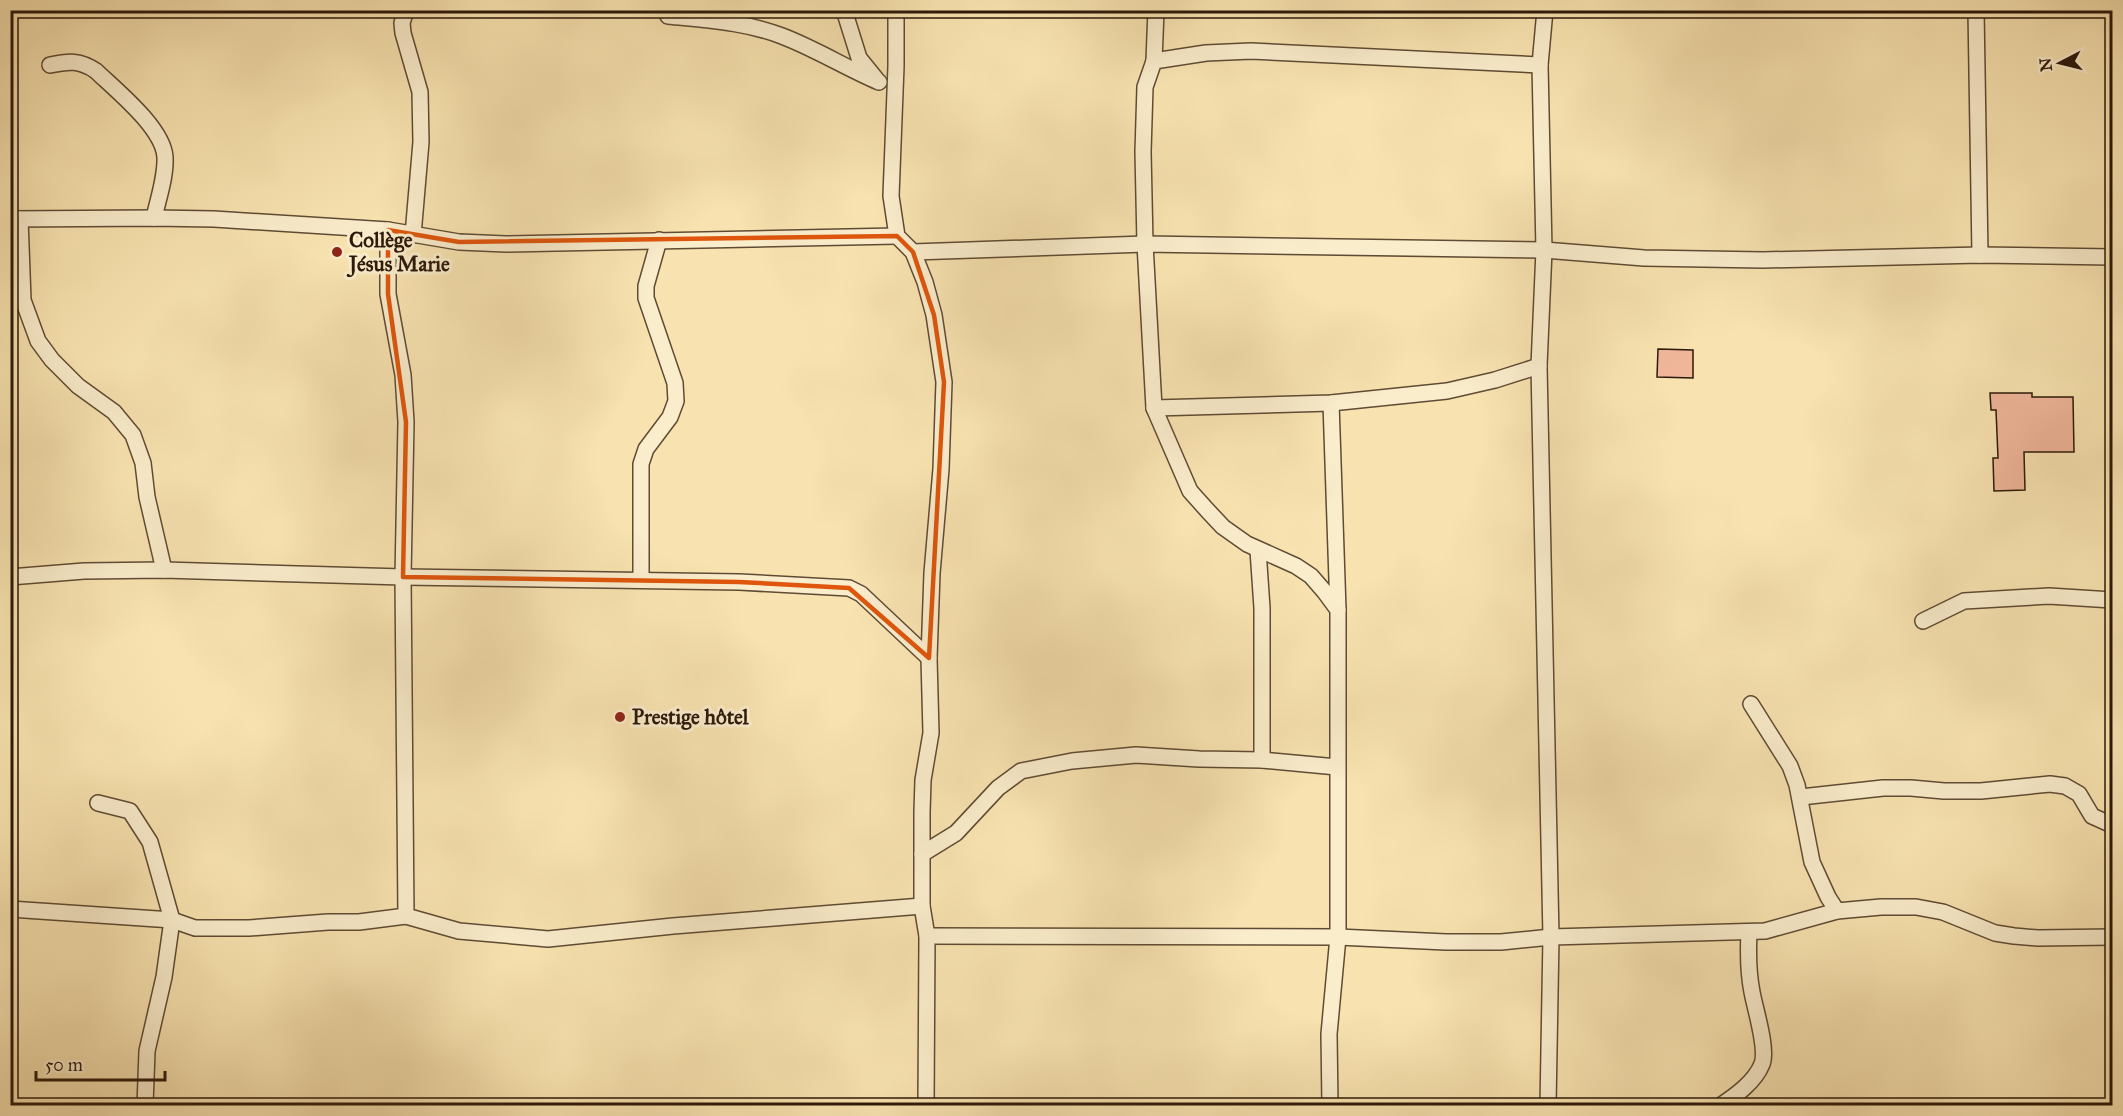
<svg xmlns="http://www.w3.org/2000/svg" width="2123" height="1116" font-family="'IM FELL Great Primer',serif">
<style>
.building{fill:#efb699;stroke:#2c180a;stroke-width:1.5}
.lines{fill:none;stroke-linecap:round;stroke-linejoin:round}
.minor-casing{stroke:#5f4b34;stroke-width:18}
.minor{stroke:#faedcc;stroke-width:15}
.marked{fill:none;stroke:#df560c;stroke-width:4.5;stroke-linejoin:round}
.poi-dot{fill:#8f2418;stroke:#faedcc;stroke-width:2}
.labels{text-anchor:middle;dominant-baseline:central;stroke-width:6;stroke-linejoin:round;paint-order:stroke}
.poi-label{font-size:21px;font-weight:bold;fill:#2c180a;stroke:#faedcc;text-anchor:start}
</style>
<rect width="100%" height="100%" fill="#f8e3b0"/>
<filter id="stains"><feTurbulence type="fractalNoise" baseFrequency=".00333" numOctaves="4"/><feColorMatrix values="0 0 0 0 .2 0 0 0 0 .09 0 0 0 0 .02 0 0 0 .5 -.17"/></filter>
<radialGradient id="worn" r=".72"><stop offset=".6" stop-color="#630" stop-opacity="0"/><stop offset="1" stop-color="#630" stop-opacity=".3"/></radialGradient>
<g class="building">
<path d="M 1658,349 L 1693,350 L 1693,378 L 1657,377 Z"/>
<path d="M 1990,393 L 2032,393 L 2032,397 L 2073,397 L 2074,452 L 2024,452 L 2025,490 L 1994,491 L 1993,458 L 1998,458 L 1996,410 L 1991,410 Z"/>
</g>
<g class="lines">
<defs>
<g id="minor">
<path d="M 406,10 L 402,23 L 403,33 L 420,92 L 421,142 L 413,235"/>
<path d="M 844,10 L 859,58 L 876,79"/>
<path d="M 896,10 L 896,66 L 891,196 L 897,236 L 913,252 L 925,282 L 934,315 L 944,382 L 941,469 L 932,573 L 929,658 L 931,733 L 923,780 L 922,812 L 922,906 L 927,936 L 926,1106"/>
<path d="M 1545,10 L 1540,65 L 1544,250 L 1539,366 L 1551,937 L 1548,1106"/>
<path d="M 1976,10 L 1980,255"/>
<path d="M 668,16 C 707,20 746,22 782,36 C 816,49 846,68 879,82"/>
<path d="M 1154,61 L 1156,10"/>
<path d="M 50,65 C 69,61 80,60 96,71 C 117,91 163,128 165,157 C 166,177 158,199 154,218"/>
<path d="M 10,219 L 154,218 L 214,219 L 388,230 L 459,242 L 506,244 L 897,236"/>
<path d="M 20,219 L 23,300 L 38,341 L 52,360 L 78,386 L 114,412 L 133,435 L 143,463 L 147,497 L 164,570"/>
<path d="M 388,230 L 388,294 L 403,375 L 406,422 L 403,577 L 406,916 L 459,931 L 548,939 L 673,926 L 922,906"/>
<path d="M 913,252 L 1145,244 L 1544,250 L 1644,258 L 1763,260 L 1980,255 L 2112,257"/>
<path d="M 1331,403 L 1338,610"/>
<path d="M 1154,408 L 1331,403 L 1447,391 L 1495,380 L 1539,366"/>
<path d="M 1258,550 L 1262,608 L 1262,760"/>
<path d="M 10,577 L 84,571 L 164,570 L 403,577 L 739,582 L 849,588 L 861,594 L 929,658"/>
<path d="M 641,580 L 641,464 L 646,449 L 670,417 L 676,401 L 675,383 L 646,298 L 646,286 L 659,240"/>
<path d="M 1923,621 L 1964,601 L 2049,596 L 2112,600"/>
<path d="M 1751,704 L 1790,766 L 1797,785 L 1812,862 L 1828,897 L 1837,911"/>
<path d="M 1801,797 L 1883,788 L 1911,788 L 1944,791 L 1981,791 L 2050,784 L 2065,786 L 2079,794 L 2092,816 L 2112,825"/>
<path d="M 98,803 L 130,811 L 150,842 L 172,920 L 164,977 L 147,1051 L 145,1106"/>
<path d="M 922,854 L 956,833 L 998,788 L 1021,771 L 1072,761 L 1136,755 L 1199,759 L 1262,760 L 1337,767"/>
<path d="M 10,909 L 172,920 L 195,928 L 249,928 L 328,922 L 359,922 L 406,916"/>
<path d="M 927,936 L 1338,937 L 1446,942 L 1501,942 L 1551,937 L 1765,931 L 1837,911 L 1881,907 L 1916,907 L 1943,912 L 1995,933 L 2014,936 L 2038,938 L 2112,937"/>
<path d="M 1330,1106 L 1329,1034 L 1338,937 L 1338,610 L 1324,591 L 1311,576 L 1296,566 L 1247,544 L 1223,527 L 1207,510 L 1190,491 L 1154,408 L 1145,244 L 1143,152 L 1145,87 L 1154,61 L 1206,53 L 1251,51 L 1540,65"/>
<path d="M 1720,1106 C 1735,1096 1755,1082 1762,1064 C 1768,1049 1755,1009 1752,992 C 1748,972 1748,952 1749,932"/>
</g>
</defs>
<use href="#minor" class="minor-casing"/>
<use href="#minor" class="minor"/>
</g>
<path class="marked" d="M 388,230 L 459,242 L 897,236 L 913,252 L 934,315 L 944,382 L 929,658 L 849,588 L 739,582 L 403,577 L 406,422 L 388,294 Z"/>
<g class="poi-dot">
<circle cx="337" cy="252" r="6"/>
<circle cx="620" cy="717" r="6"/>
</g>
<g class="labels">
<g class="poi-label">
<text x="349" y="240">Collège<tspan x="349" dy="24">Jésus Marie</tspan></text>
<text x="632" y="717">Prestige hôtel</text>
</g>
</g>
<rect width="2123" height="1116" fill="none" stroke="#f8e3b0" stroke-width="36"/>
<rect x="12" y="12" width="2099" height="1092" fill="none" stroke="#2c180a" stroke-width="3"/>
<rect x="18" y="18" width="2087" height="1080" fill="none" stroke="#2c180a" stroke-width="1.5"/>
<g transform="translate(2060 63) rotate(263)" stroke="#faedcc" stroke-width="4.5" paint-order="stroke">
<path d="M0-4.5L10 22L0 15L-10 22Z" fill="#2c180a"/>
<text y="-9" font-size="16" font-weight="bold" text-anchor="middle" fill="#2c180a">N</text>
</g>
<path d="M36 1071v9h129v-9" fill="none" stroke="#2c180a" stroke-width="3"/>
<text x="45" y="1071" font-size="18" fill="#2c180a" stroke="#faedcc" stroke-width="4.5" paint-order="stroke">50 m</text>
<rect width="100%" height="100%" filter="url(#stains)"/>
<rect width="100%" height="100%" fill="url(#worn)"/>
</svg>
